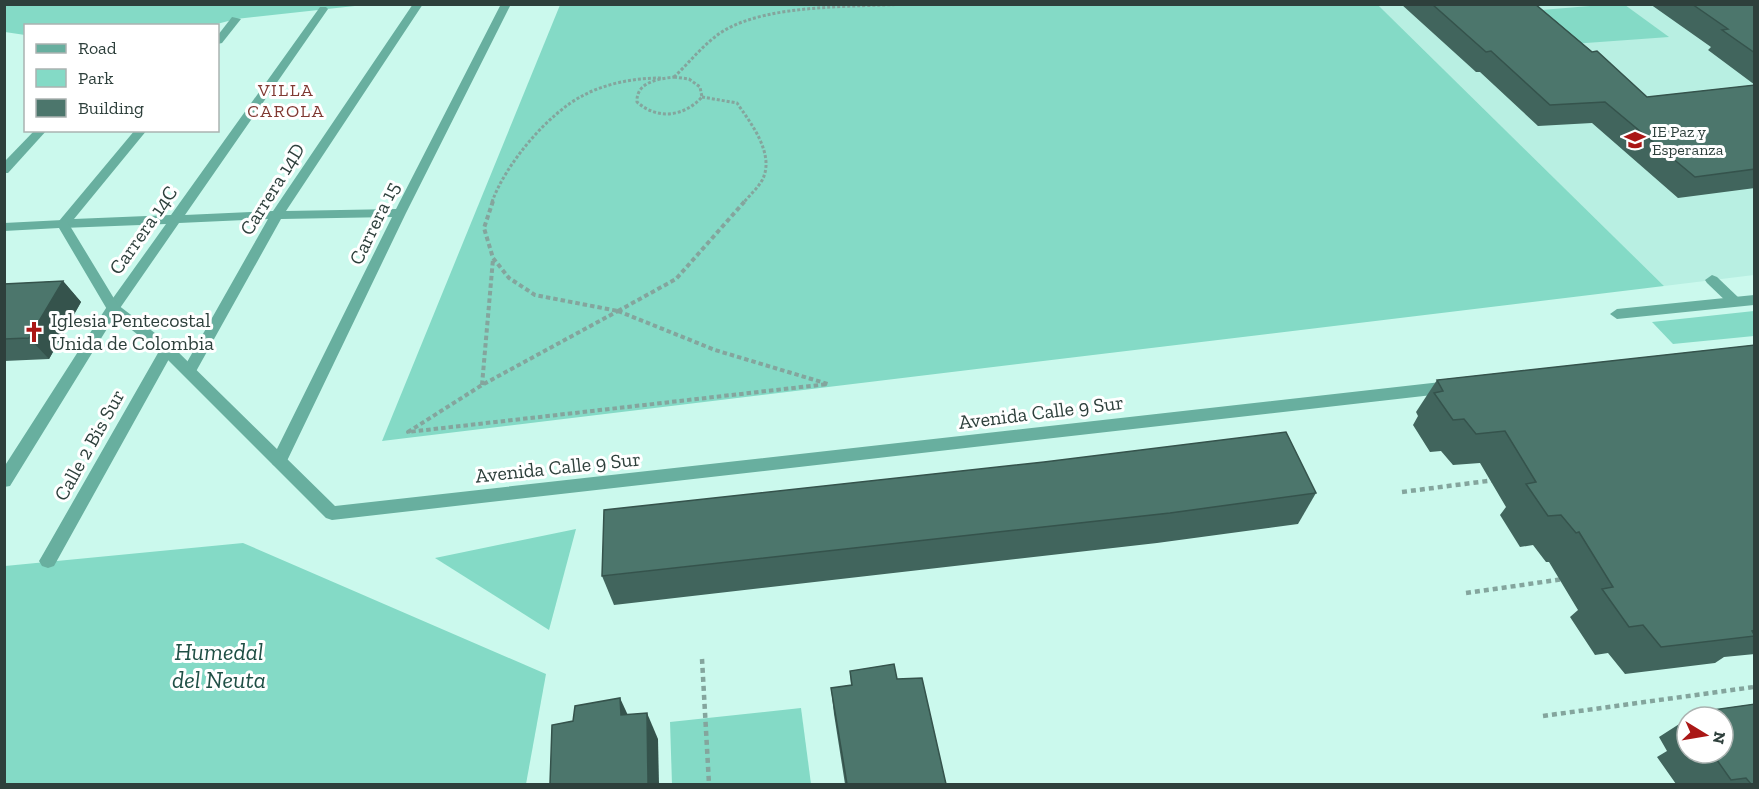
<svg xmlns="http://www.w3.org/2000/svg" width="1759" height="789" font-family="'Zilla Slab',serif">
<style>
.built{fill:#b8efe2}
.green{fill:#84dac6}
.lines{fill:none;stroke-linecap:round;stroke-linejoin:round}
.path-far2{stroke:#84a59d;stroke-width:3;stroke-dasharray:3 2;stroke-linecap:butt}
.path-far1{stroke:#84a59d;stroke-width:4;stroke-dasharray:4.5 3;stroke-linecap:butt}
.path{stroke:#84a59d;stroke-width:4.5;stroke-dasharray:5 4;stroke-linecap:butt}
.service{fill:#68af9f;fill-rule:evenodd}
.minor{fill:#68af9f;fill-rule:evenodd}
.tertiary{fill:#68af9f;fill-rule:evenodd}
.wall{fill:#41655d}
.shaded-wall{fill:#35534c}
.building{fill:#4c766c;stroke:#35534c;stroke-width:1.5}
.labels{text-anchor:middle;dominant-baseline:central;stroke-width:6;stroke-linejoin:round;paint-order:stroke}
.far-poi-label{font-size:16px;fill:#2e403c;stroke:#fff;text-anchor:start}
.far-neighbourhood-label{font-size:18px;letter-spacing:1.5px;fill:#803932;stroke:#fff}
.street-label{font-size:20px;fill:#2e403c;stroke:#fff}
.poi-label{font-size:20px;fill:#2e403c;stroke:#fff;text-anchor:start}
.near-park-label{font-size:24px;font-style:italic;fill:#1f4f45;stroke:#fff}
</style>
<rect width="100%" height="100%" fill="#cbf9ed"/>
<path class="built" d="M 1378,5 L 1754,5 L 1754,275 L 1664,286 Z"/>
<g class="green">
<path d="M 5,5 L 364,5 L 236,19 L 213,25 L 26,26 L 25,35 L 5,32 Z"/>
<path d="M 560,5 L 1378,5 L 1664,286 L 382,441 Z"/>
<path d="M 1602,5 L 1625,5 L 1669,37 L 1572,44 L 1529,11 Z"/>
<path d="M 1754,311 L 1754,336 L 1673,344 L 1652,322 Z"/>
<path d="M 576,529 L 549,630 L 435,558 Z"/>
<path d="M 243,543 L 546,674 L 526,784 L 5,784 L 5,566 Z"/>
<path d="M 801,708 L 811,784 L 672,784 L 670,722 Z"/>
</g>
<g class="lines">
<g class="path-far2">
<path d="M 674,77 C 690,62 706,41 725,30 C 770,4 854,7 906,4"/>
<path d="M 674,77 L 689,79 L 700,87 L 702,97 C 684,117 657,120 637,102 C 636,82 658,79 674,77 Z"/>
<path d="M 702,97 L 737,103 C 750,122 773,151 764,176 C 761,185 750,195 744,202"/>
<path d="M 492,202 C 505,165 548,113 584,95 C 607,83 635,78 661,78"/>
</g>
<g class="path-far1">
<path d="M 493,201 L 484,228 L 493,258 L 509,278 L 535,295 L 618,311"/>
<path d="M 618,311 L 715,350 L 828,384 L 408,432 L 482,385 Z"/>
<path d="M 618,311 L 676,279 L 745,201"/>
<path d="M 482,385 L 493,259"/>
</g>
<g class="path">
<path d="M 1402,492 L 1495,480"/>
<path d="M 1466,593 L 1564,579"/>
<path d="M 702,659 L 709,784"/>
<path d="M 1543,716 L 1754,687"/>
</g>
<path class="service" d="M 1712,275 L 1717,277 L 1740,299 L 1742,302 L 1740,305 L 1730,305 L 1707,283 L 1705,280 Z"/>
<g class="minor">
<path d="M 413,4 L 423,4 L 286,211 L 396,209 L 501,4 L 511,4 L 406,213 L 285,465 L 279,467 L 273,465 L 271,461 L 392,217 L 281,219 L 194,375 L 184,375 L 182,371 L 268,219 L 179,223 L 118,311 L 10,486 L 4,487 L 4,467 L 108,305 L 166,224 L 63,228 L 59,227 L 57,224 L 59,221 L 135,130 L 147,130 L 74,219 L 171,215 L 320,7 L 326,7 L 328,9 L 185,215 L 273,211 Z"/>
<path d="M 232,17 L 241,19 L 222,43 L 218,44 L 218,35 Z"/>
<path d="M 35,130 L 47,130 L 8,173 L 4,173 L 4,162 Z"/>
<path d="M 1754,295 L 1754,305 L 1617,319 L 1610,314 L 1617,309 Z"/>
<path d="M 167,345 L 174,350 L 54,566 L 48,568 L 42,566 L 39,561 L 42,556 L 162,346 Z"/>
</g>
<path class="tertiary" d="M 63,220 L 67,221 L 118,305 L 172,346 L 335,506 L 1450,381 L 1455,383 L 1457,387 L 1455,391 L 1450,393 L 332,520 L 326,518 L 162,354 L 108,311 L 59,228 L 4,231 L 4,223 Z"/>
</g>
<g class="wall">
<path d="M 1401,4 L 1535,4 L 1647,97 L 1755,85 L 1755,188 L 1678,198 L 1592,123 L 1538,126 L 1480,72 L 1476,72 Z"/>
<path d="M 1650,4 L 1755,4 L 1755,85 L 1708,50 L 1711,47 Z"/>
<path d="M 63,281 L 81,302 L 49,359 L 4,361 L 4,284 Z"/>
<path d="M 1755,345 L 1755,654 L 1724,657 L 1715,663 L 1625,674 L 1608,653 L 1595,655 L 1570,617 L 1578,610 L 1549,562 L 1546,562 L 1533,545 L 1520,547 L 1500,515 L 1506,507 L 1480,463 L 1453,465 L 1441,451 L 1430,452 L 1413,425 L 1418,416 L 1416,412 L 1437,380 Z"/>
<path d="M 1316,493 L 1298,524 L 1157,543 L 614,605 L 602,576 Z"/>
<path d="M 850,671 L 946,784 L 845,784 L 834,714 L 831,688 L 851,685 Z"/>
<path d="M 1755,704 L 1755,784 L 1676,784 L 1657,757 L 1667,751 L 1659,737 L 1687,719 L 1687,753 L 1723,753 L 1723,717 L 1690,717 L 1698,712 Z"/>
</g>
<g class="shaded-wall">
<path d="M 63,281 L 81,302 L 49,359 L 29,338 Z"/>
<path d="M 620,698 L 632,724 L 621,715 Z"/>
<path d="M 647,713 L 658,739 L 659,784 L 648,784 Z"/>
</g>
<g class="building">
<path d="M 1432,4 L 1535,4 L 1592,52 L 1597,51 L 1647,97 L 1755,85 L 1755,169 L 1695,177 L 1605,102 L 1550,105 L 1491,51 L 1486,52 Z"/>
<path d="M 1692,4 L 1755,4 L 1755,53 L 1722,30 L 1728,29 Z"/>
<path d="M 63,281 L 29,338 L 4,339 L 4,284 Z"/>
<path d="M 1755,345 L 1755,630 L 1752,631 L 1755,636 L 1661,647 L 1643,625 L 1629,627 L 1602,589 L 1613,587 L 1579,532 L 1576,533 L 1561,515 L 1548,516 L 1526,484 L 1536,482 L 1505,431 L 1476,434 L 1464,419 L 1453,420 L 1434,393 L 1443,391 L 1437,380 Z"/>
<path d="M 1286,432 L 1316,493 L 1170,513 L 602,576 L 604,510 L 1044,462 Z"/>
<path d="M 894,664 L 897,679 L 922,678 L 946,784 L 847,784 L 831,688 L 852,685 L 850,671 Z"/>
<path d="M 620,698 L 621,715 L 647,713 L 648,784 L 550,784 L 552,725 L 573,721 L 575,706 Z"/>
<path d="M 1755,704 L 1755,784 L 1751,784 L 1746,778 L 1731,780 L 1712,753 L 1723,753 L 1723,717 L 1701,717 L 1698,712 Z"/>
</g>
<defs>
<symbol id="school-bare" viewBox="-9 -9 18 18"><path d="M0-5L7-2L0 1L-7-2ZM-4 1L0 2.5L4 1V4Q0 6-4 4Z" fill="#aa1716" stroke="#fff" stroke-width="2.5" paint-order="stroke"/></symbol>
<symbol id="church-bare" viewBox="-9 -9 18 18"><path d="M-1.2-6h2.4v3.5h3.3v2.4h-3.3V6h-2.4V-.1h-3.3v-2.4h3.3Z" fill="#aa1716" stroke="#fff" stroke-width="2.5" paint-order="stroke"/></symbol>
</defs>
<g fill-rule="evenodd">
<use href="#school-bare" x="1620" y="125" width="30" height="30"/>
<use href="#church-bare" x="19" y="317" width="30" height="30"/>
</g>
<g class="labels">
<g class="far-poi-label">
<text x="1652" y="131">IE Paz y<tspan x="1652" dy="18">Esperanza</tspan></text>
</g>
<g class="far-neighbourhood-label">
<text x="286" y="90">VILLA<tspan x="286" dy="21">CAROLA</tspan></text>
</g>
<g class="street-label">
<text transform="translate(272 189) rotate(-58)">Carrera 14D</text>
<text transform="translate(374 223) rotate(-64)">Carrera 15</text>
<text transform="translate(143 230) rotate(-55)">Carrera 14C</text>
<text transform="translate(1041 412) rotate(-7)">Avenida Calle 9 Sur</text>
<text transform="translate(89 445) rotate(-61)">Calle 2 Bis Sur</text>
<text transform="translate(558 467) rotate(-6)">Avenida Calle 9 Sur</text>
</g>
<g class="poi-label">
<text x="51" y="320">Iglesia Pentecostal<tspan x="51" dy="23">Unida de Colombia</tspan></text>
</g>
<g class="near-park-label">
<text x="219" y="651">Humedal<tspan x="219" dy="28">del Neuta</tspan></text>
</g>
</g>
<rect width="1759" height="789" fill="none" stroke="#2e403c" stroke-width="12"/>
<rect x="24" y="24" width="195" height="108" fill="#ffffff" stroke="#abb3b1" stroke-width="1.5"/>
<rect x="36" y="44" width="30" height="9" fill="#68af9f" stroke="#abb3b1" stroke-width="1.5"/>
<text x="78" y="54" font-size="18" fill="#2e403c">Road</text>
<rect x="36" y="69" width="30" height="18" fill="#84dac6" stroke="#abb3b1" stroke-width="1.5"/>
<text x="78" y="84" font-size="18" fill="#2e403c">Park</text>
<rect x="36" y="99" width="30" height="18" fill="#4c766c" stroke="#abb3b1" stroke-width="1.5"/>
<text x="78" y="114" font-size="18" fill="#2e403c">Building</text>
<g transform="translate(1705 735) rotate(101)"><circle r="28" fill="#ffffff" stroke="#abb3b1" stroke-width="1.5"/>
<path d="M0-4.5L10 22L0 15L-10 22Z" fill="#aa1716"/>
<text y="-9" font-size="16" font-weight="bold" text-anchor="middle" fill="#2e403c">N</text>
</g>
</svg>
